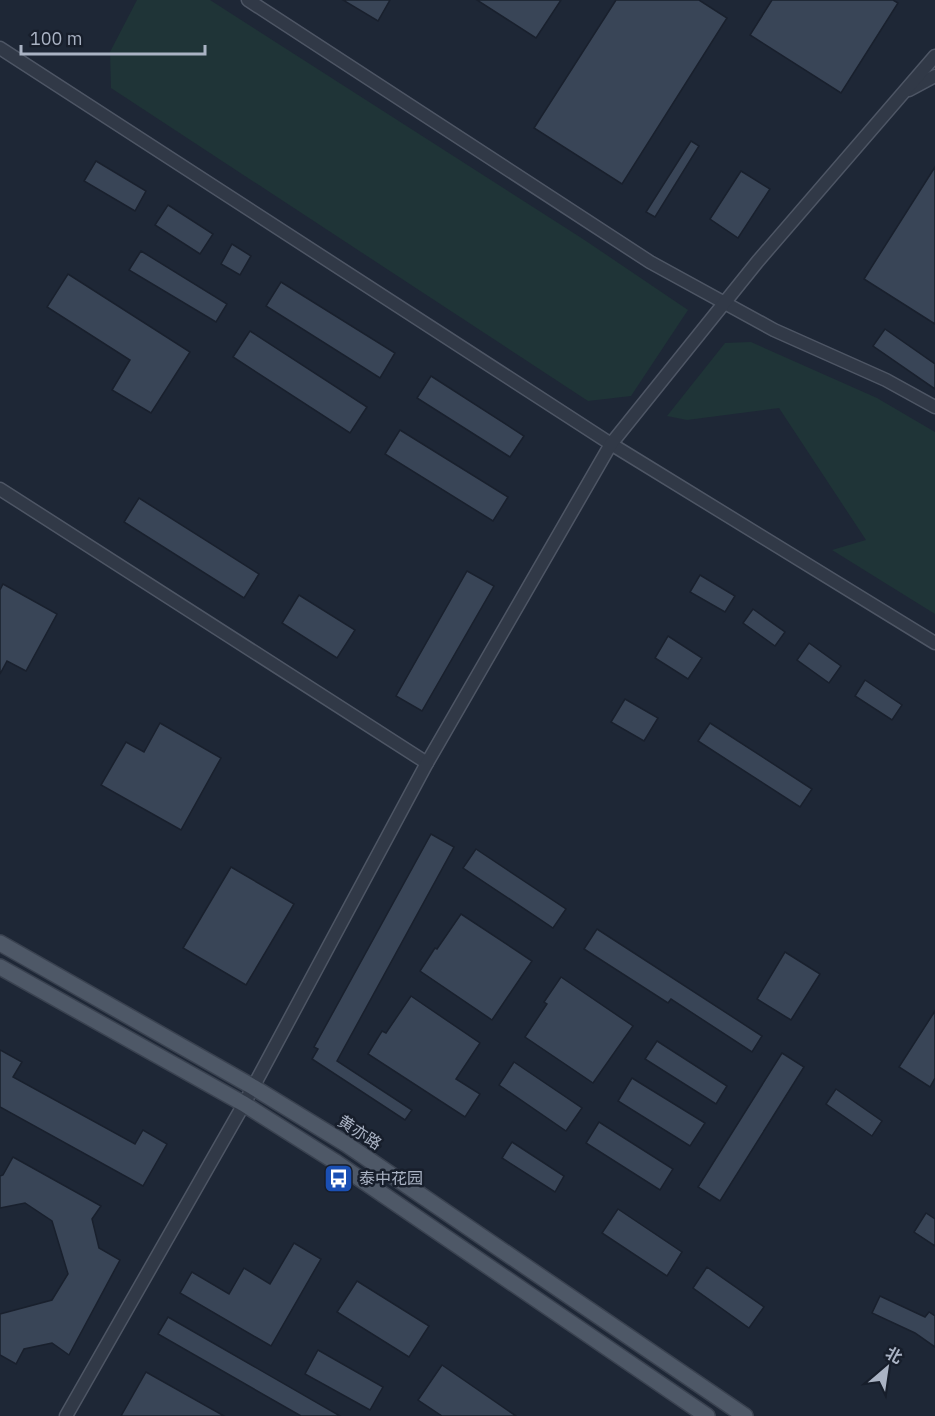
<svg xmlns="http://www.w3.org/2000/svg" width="935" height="1416" font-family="'IBM Plex Sans','Noto Sans SC',sans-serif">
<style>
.green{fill:#1f3437}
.building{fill:#394557;stroke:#19202d;stroke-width:1.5}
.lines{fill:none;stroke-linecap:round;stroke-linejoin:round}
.minor-casing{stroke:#4e5665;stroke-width:15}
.major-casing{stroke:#3a4250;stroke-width:18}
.minor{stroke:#313947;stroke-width:12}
.major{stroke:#4e5867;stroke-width:15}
.labels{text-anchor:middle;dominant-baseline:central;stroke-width:5;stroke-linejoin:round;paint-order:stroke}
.street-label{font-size:16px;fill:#aab3c4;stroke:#171e2b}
.poi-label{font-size:16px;fill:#aab3c4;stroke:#171e2b;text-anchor:start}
</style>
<rect width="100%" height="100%" fill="#1e2736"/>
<g class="green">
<path d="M 137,0 L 210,0 L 583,239 L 688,310 L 631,396 L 588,401 L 111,88 L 110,52 Z"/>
<path d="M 751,342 L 877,398 L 935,432 L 935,614 L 832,550 L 866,540 L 779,408 L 687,420 L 667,416 L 725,343 Z"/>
</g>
<g class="building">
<path d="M 343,0 L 390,0 L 378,21 Z"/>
<path d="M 477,0 L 561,0 L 536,38 Z"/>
<path d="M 616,0 L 699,0 L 727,18 L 622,184 L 534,128 Z"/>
<path d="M 772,0 L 893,0 L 898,3 L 841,93 L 750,35 Z"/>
<path d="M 691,141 L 699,146 L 655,217 L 646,212 Z"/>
<path d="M 96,161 L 146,191 L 135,211 L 84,181 Z"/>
<path d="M 935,167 L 935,324 L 864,279 Z"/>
<path d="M 741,171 L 770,189 L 738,238 L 710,219 Z"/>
<path d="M 168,205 L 213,234 L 200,254 L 155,225 Z"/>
<path d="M 232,244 L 251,256 L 240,275 L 221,264 Z"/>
<path d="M 141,251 L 227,304 L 216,322 L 129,270 Z"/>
<path d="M 68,274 L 190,352 L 151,413 L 112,390 L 130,360 L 47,307 Z"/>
<path d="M 281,282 L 395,353 L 380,378 L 266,306 Z"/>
<path d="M 885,329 L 935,364 L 935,389 L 873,346 Z"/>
<path d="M 250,331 L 367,407 L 350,433 L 233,357 Z"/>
<path d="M 431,376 L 524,436 L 510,457 L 417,398 Z"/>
<path d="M 400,430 L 508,497 L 493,521 L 385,454 Z"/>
<path d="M 139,498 L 259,574 L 244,598 L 124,522 Z"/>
<path d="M 467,571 L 494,586 L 422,711 L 396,696 Z"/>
<path d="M 700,575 L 735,596 L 725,612 L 690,592 Z"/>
<path d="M 3,584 L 57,614 L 26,671 L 7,661 L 0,674 L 0,590 Z"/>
<path d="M 299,595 L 355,630 L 337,658 L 282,623 Z"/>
<path d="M 753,609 L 785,632 L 775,646 L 743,623 Z"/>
<path d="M 668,636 L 702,658 L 688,679 L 655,658 Z"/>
<path d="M 809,643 L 841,666 L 829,683 L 797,660 Z"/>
<path d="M 865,680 L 902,705 L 892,720 L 855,696 Z"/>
<path d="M 625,699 L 658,718 L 644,741 L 611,722 Z"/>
<path d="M 160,723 L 221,758 L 181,830 L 101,785 L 126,742 L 144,752 Z"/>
<path d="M 710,723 L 812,789 L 800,807 L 698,741 Z"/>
<path d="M 431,834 L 454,847 L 337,1061 L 412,1110 L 405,1120 L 312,1059 L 318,1049 L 314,1047 Z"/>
<path d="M 476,849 L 566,909 L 553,928 L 463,868 Z"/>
<path d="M 231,867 L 294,904 L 246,985 L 183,948 Z"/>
<path d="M 461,914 L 532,961 L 492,1020 L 420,971 L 435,948 L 437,949 Z"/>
<path d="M 597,929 L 762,1036 L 752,1052 L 671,999 L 668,1003 L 584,949 Z"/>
<path d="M 785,952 L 820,974 L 791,1020 L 757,999 Z"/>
<path d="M 561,977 L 633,1026 L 593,1083 L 525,1037 L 547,1004 L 544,1002 Z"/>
<path d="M 411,996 L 480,1043 L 456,1079 L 480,1094 L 465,1117 L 368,1054 L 382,1031 L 386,1033 Z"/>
<path d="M 935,1011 L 935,1078 L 930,1087 L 899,1067 Z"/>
<path d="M 657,1041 L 727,1086 L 716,1104 L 645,1059 Z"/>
<path d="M 0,1050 L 22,1062 L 13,1077 L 135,1144 L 143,1130 L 167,1144 L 143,1186 L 0,1107 Z"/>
<path d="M 782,1053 L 804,1067 L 720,1201 L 698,1187 Z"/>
<path d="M 514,1062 L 582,1108 L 566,1131 L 499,1085 Z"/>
<path d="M 632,1078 L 705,1123 L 690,1146 L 618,1101 Z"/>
<path d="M 836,1089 L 882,1121 L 872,1136 L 826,1104 Z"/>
<path d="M 599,1122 L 673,1169 L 660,1190 L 586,1143 Z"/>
<path d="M 512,1142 L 564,1176 L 555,1192 L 502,1158 Z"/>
<path d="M 13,1157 L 101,1206 L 92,1219 L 99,1248 L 120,1260 L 69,1355 L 52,1343 L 24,1349 L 16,1364 L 0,1355 L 0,1314 L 52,1300 L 68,1274 L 52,1221 L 25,1203 L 0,1208 L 0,1176 L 3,1175 Z"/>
<path d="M 618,1209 L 682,1252 L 667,1276 L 602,1233 Z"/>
<path d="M 926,1213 L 935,1219 L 935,1246 L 914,1232 Z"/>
<path d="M 294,1243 L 321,1259 L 271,1346 L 180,1293 L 192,1272 L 229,1294 L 244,1268 L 270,1284 Z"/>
<path d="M 707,1267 L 764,1307 L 749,1328 L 693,1288 Z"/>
<path d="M 357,1281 L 429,1326 L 409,1357 L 337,1312 Z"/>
<path d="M 880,1296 L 925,1317 L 929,1312 L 935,1316 L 935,1347 L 915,1333 L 872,1313 Z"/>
<path d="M 168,1317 L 340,1416 L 301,1416 L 158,1334 Z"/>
<path d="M 318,1350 L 383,1387 L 370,1410 L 305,1374 Z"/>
<path d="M 442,1365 L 516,1416 L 442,1416 L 418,1400 Z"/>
<path d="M 146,1372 L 224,1416 L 121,1416 Z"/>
</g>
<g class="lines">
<defs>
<g id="minor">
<path d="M 248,0 L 650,262 L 774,330 L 886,380 L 935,407"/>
<path d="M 0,48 L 611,444 L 935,643"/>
<path d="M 909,90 L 935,76"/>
<path d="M 0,489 L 427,763"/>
<path d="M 66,1416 L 244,1104 L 427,763 L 611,444 L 758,261 L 935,56"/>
</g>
<g id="major">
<path d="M 0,943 L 253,1087 L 346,1144 L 745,1416"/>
<path d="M 0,967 L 244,1104 L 334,1161 L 707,1416"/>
</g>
</defs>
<use href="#minor" class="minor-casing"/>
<use href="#major" class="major-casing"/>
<use href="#minor" class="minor"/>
<use href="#major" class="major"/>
</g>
<defs>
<symbol id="bus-square" viewBox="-11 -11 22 22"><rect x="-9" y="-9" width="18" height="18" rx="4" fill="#1a4fb4" stroke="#171e2b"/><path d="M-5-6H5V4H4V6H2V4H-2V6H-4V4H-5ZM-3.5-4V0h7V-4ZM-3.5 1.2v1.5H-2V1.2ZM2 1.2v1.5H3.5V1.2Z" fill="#fff"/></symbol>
</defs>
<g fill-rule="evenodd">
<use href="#bus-square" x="322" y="1162" width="33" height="33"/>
</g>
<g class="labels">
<g class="street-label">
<text transform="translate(360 1132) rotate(33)">黄亦路</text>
</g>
<g class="poi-label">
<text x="359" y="1178">泰中花园</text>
</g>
</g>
<g transform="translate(887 1368) rotate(29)" stroke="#171e2b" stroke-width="4.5" paint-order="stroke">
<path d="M0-4.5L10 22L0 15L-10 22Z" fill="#aab3c4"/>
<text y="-9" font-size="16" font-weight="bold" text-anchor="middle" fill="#aab3c4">北</text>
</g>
<path d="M21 45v9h184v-9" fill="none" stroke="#aab3c4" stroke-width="3"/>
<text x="30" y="45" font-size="18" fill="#aab3c4" stroke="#171e2b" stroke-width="4.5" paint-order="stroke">100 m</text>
</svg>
